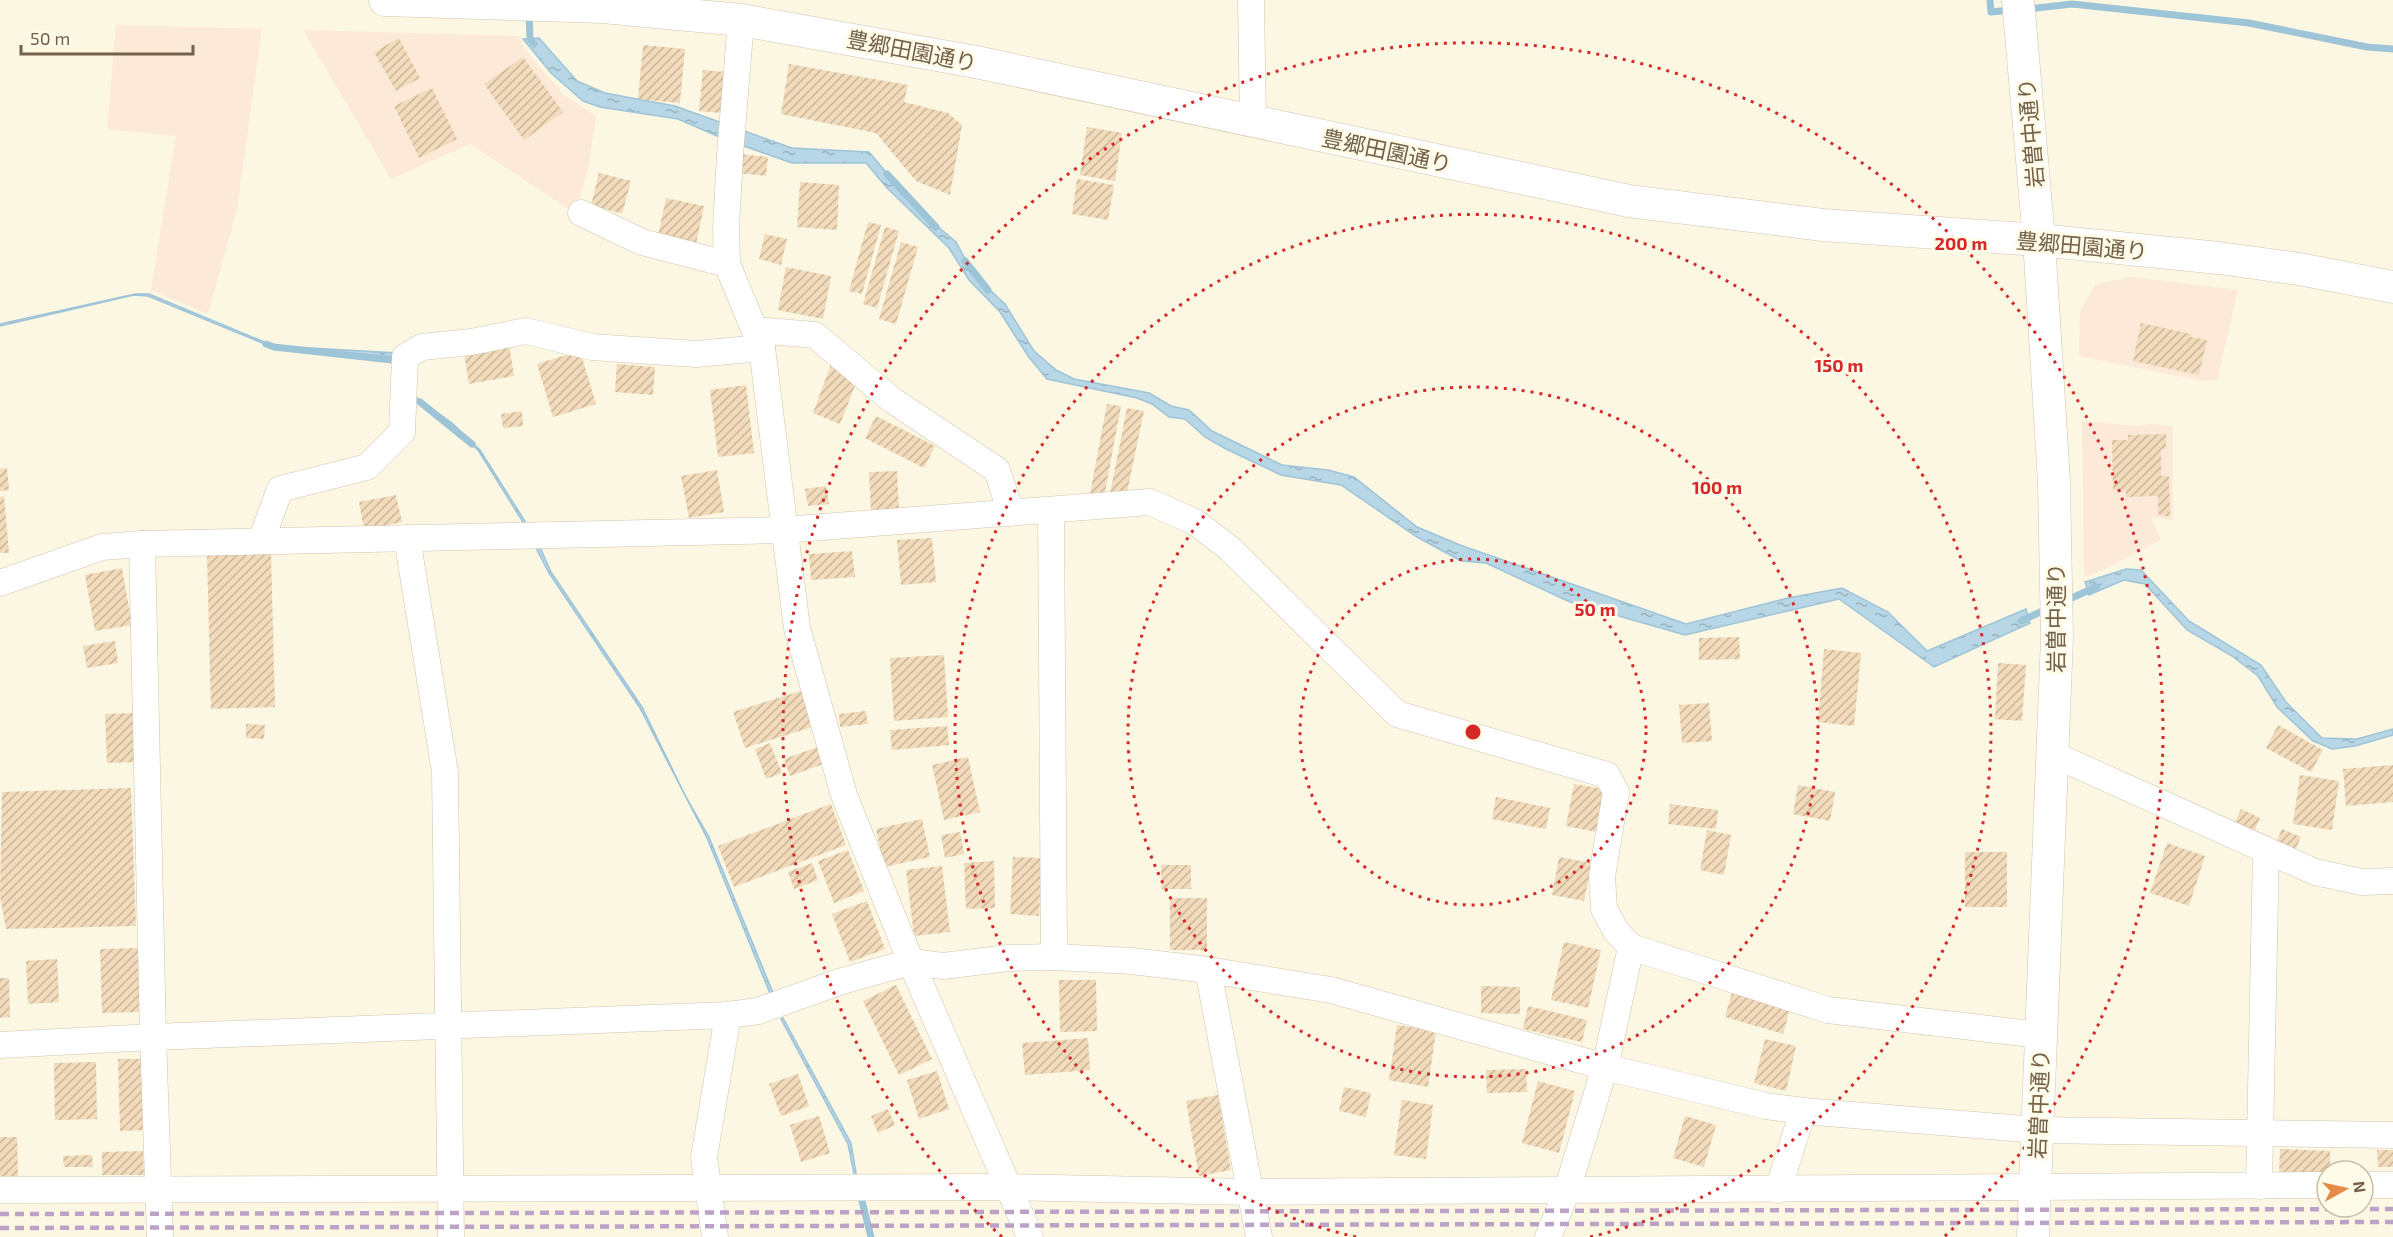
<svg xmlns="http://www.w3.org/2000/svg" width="2393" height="1237" font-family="'Exo 2','Noto Sans JP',sans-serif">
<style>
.commercial{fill:#fde9d7}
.water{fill:url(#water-ripples);stroke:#9ec4d8;stroke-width:1.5}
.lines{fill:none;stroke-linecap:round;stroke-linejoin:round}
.stream{stroke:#9ec4d8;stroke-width:7}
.building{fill:url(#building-hatch)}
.minor-casing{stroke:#d0c3ad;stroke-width:27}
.tertiary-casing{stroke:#d0c3ad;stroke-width:33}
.minor{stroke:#fff;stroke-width:26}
.tertiary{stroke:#fff;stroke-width:32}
.rail{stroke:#bca2c6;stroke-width:4.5;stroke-dasharray:9 6;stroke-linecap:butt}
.ring{fill:none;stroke:#d62828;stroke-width:3;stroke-dasharray:3 6}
.labels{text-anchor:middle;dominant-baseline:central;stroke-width:6;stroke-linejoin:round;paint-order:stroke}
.street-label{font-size:22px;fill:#746149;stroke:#fffbe9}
.centre{fill:#d62828;stroke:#fffbe9;stroke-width:3}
.ring-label{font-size:18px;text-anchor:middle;font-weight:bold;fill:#d62828;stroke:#fffbe9;stroke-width:6;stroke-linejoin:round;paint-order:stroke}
</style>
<defs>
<pattern id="water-ripples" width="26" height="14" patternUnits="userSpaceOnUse" patternTransform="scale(1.5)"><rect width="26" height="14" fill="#b7d6e6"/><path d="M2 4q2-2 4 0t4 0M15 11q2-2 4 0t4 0" fill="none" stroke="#99b1bc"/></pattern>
<pattern id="building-hatch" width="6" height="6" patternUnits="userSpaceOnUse" patternTransform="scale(1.5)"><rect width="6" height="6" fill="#f2dbba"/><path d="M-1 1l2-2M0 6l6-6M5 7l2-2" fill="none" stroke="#c9b599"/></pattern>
</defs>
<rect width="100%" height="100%" fill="#fcf7e3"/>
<g class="commercial">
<path d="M 116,25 L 262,29 L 237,209 L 208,314 L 151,290 L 176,136 L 107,129 Z"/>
<path d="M 303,30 L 519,36 L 524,49 L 564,95 L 596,116 L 588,170 L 575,213 L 470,144 L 391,179 Z"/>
<path d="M 2133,277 L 2238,290 L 2217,380 L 2201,381 L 2079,356 L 2080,312 L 2096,284 Z"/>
<path d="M 2082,421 L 2136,426 L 2150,424 L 2173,426 L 2173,520 L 2151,517 L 2161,540 L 2102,570 L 2084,577 Z"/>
</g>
<g class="water">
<path d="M 539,38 L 577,81 L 605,93 L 675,106 L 792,148 L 869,152 L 917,209 L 956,242 L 974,275 L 1005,304 L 1034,351 L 1056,370 L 1074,379 L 1149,393 L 1171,406 L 1189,410 L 1212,431 L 1282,465 L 1328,470 L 1354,477 L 1417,527 L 1460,545 L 1686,624 L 1788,598 L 1842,588 L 1888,612 L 1927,651 L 2026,609 L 2030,623 L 1934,667 L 1839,599 L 1685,635 L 1570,602 L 1486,563 L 1461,561 L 1417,537 L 1341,485 L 1281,475 L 1226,449 L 1205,437 L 1185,419 L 1169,417 L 1152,404 L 1137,398 L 1047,379 L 1028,356 L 1000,312 L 969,280 L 949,248 L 887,188 L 866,163 L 792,163 L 724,139 L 678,119 L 600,107 L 583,101 L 551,73 L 523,39 Z"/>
<path d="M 135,294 L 149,294 L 274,346 L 398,353 L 397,357 L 272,347 L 148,296 L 134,295 L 0,326 L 0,324 Z"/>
<path d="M 416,397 L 452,423 L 480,450 L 528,526 L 526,527 L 478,450 L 450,424 L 415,399 Z"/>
<path d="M 540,547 L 551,572 L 642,707 L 685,795 L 709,837 L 776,1000 L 773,1001 L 707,838 L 640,708 L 549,573 L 536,548 Z"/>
<path d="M 2126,569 L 2141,570 L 2189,621 L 2261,665 L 2286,702 L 2322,738 L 2357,739 L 2393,729 L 2393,735 L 2355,746 L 2332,749 L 2313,741 L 2277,707 L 2258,676 L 2232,656 L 2187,630 L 2145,584 L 2124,580 L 2089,595 L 2085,582 Z"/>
<path d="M 783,1018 L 851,1143 L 857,1179 L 855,1179 L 848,1144 L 781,1019 Z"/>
</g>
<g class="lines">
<g class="stream">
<path d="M 1990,0 L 1991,12 L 2010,10"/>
<path d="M 2027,9 L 2072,4 L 2249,23 L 2367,47 L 2393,49"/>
<path d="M 529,12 L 530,39 L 534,44"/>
<path d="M 887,174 L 936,227"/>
<path d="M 965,261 L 988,290"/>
<path d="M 266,344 L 274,347 L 401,361"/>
<path d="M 420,402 L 472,444"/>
<path d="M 2065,601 L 2096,587"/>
<path d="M 2021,621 L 2049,608"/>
<path d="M 860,1193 L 871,1237"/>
</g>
</g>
<g class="building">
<path d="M 399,38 L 420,78 L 396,91 L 374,52 Z"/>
<path d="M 643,45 L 685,49 L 680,103 L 638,99 Z"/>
<path d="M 523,57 L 563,112 L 524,140 L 484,84 Z"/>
<path d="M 789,64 L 908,85 L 904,102 L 948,113 L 962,125 L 950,195 L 916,181 L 876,133 L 781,114 Z"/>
<path d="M 703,70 L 726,72 L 722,113 L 699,111 Z"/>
<path d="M 432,88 L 457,139 L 419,158 L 394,106 Z"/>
<path d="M 1087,127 L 1122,133 L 1115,181 L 1080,175 Z"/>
<path d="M 739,154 L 768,157 L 766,176 L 737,173 Z"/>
<path d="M 599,173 L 631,181 L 622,214 L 591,205 Z"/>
<path d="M 1077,179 L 1114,185 L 1108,220 L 1072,214 Z"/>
<path d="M 800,182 L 839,185 L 837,230 L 797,227 Z"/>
<path d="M 666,198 L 704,206 L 695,249 L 657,241 Z"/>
<path d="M 868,222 L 881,225 L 862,294 L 849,291 Z"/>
<path d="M 885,227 L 899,231 L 877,308 L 863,304 Z"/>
<path d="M 765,234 L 787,239 L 781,265 L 759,259 Z"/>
<path d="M 901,242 L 918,247 L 896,324 L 879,319 Z"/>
<path d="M 786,267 L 831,276 L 823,319 L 778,310 Z"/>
<path d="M 2141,323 L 2191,334 L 2191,337 L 2207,340 L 2199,375 L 2133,361 Z"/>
<path d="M 509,344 L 514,376 L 469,384 L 464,352 Z"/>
<path d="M 580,351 L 596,404 L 553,417 L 537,364 Z"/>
<path d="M 832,362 L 860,373 L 840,424 L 813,413 Z"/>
<path d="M 617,364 L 655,367 L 653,395 L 615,392 Z"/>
<path d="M 746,385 L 754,453 L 718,457 L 710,390 Z"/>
<path d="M 1107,404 L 1121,406 L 1104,497 L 1090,494 Z"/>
<path d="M 1127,408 L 1144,411 L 1126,497 L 1110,494 Z"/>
<path d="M 522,411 L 523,426 L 503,428 L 501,414 Z"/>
<path d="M 876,416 L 935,446 L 924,468 L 865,438 Z"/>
<path d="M 2166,434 L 2166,449 L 2161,449 L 2161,476 L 2169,476 L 2170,517 L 2158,514 L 2158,496 L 2126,497 L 2126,490 L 2113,490 L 2112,440 L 2128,440 L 2128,435 Z"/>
<path d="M 7,468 L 9,490 L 0,491 L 0,469 Z"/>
<path d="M 717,470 L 724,512 L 689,518 L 681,476 Z"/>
<path d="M 897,471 L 899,510 L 871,512 L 869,472 Z"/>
<path d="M 826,486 L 829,504 L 808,506 L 805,489 Z"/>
<path d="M 396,495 L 402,522 L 364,530 L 359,502 Z"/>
<path d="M 4,496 L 9,553 L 0,553 L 0,497 Z"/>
<path d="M 932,538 L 936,582 L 901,585 L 897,540 Z"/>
<path d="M 852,551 L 855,577 L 811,580 L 809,554 Z"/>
<path d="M 271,554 L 275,707 L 211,709 L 207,555 Z"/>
<path d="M 122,568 L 132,625 L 95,631 L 85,575 Z"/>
<path d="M 1739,637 L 1740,659 L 1699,660 L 1699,638 Z"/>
<path d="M 115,641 L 118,663 L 87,668 L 83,646 Z"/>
<path d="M 1824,649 L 1861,653 L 1854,726 L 1818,722 Z"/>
<path d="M 944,655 L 948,717 L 894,721 L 890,658 Z"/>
<path d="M 1998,663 L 2026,665 L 2022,721 L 1995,719 Z"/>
<path d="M 801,691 L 812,727 L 745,748 L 733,712 Z"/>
<path d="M 1709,703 L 1712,741 L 1682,743 L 1679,705 Z"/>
<path d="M 866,711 L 868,724 L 840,727 L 839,714 Z"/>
<path d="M 134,713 L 136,762 L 107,763 L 105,714 Z"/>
<path d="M 246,724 L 265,725 L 264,739 L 246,738 Z"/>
<path d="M 2278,725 L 2323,750 L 2311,772 L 2266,748 Z"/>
<path d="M 947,726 L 949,745 L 892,750 L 890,730 Z"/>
<path d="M 770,743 L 782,773 L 766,779 L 755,749 Z"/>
<path d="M 818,747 L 823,764 L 790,776 L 784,759 Z"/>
<path d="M 968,757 L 980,812 L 944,820 L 932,765 Z"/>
<path d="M 2393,765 L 2393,802 L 2346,806 L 2343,769 Z"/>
<path d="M 2300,775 L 2339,781 L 2332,830 L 2293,824 Z"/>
<path d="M 1574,784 L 1604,789 L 1596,832 L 1566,826 Z"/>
<path d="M 1798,785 L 1835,792 L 1830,821 L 1793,814 Z"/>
<path d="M 131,788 L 136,926 L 6,929 L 0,896 L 2,792 Z"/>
<path d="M 1496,797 L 1550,808 L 1546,829 L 1492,819 Z"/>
<path d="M 831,804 L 846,845 L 734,887 L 718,846 Z"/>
<path d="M 1670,804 L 1718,810 L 1716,829 L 1668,824 Z"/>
<path d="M 2241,809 L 2260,818 L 2253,834 L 2234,824 Z"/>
<path d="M 922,819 L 930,857 L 884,867 L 876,829 Z"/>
<path d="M 2282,829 L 2301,837 L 2294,853 L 2275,845 Z"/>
<path d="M 1707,830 L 1731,835 L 1724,875 L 1700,870 Z"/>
<path d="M 960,832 L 964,854 L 945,858 L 941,835 Z"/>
<path d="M 2167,843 L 2205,856 L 2189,906 L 2150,893 Z"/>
<path d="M 848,850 L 864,891 L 834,903 L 818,861 Z"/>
<rect x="1965" y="852" width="42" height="55"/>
<path d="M 1013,857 L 1042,858 L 1039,916 L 1010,914 Z"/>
<path d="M 1559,857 L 1592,863 L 1584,901 L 1552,895 Z"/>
<path d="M 994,861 L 995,908 L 966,909 L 964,863 Z"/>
<path d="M 812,863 L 818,880 L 794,889 L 788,872 Z"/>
<rect x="1161" y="865" width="30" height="24"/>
<path d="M 942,866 L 950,932 L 914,936 L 906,870 Z"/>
<rect x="1170" y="898" width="37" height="52"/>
<path d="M 867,901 L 885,949 L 850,962 L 832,914 Z"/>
<path d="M 1564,942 L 1601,950 L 1588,1008 L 1551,1000 Z"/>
<path d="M 140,948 L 141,1012 L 102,1013 L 100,949 Z"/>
<path d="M 57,959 L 59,1002 L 28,1004 L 26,961 Z"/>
<path d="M 0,978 L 9,978 L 10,1017 L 0,1018 Z"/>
<path d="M 1059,980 L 1096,980 L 1097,1031 L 1060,1032 Z"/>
<path d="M 896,985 L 932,1059 L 899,1075 L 863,1001 Z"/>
<path d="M 1481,986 L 1520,987 L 1520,1014 L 1481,1013 Z"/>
<path d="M 1732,992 L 1790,1009 L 1783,1034 L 1725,1017 Z"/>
<path d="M 1528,1006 L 1587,1020 L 1582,1042 L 1523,1029 Z"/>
<path d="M 1397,1025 L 1436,1031 L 1428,1087 L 1389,1080 Z"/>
<path d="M 1088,1038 L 1090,1070 L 1025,1075 L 1022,1043 Z"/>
<path d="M 1765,1039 L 1796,1046 L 1786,1091 L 1754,1083 Z"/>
<path d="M 118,1059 L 146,1059 L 147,1130 L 120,1131 Z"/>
<path d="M 96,1062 L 97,1119 L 55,1120 L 54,1063 Z"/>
<path d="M 1526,1069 L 1527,1092 L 1487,1093 L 1486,1070 Z"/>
<path d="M 937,1071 L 949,1109 L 919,1119 L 907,1080 Z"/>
<path d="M 798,1074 L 809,1106 L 781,1116 L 769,1084 Z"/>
<path d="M 1538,1081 L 1575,1091 L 1559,1153 L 1522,1143 Z"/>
<path d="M 1344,1087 L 1371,1093 L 1366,1117 L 1339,1111 Z"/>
<path d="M 1218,1095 L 1231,1170 L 1199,1176 L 1186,1101 Z"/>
<path d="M 1402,1100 L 1433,1105 L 1426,1159 L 1394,1155 Z"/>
<path d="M 888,1109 L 895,1125 L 878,1133 L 871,1116 Z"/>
<path d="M 819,1116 L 830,1153 L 801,1162 L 790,1125 Z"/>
<path d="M 1685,1116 L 1716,1125 L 1704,1167 L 1673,1158 Z"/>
<path d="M 0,1137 L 17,1137 L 18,1176 L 0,1176 Z"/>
<path d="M 2280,1149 L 2330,1151 L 2330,1171 L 2327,1171 L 2327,1173 L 2279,1172 Z"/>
<path d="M 2377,1150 L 2393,1150 L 2393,1167 L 2378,1167 Z"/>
<path d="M 143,1151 L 144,1175 L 102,1175 L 102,1152 Z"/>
<path d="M 92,1155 L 93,1167 L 64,1167 L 63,1156 Z"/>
</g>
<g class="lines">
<defs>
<g id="minor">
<path d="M 1251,0 L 1253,122"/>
<path d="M 741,20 L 730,155 L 726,228 L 727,264 L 762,348 L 797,628 L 844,795 L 911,962 L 1030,1237"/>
<path d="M 581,213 L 642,242 L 727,264"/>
<path d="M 756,330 L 815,335 L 892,400 L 997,470 L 1011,513"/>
<path d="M 1051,510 L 1054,957"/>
<path d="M 407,538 L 445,772 L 451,1237"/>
<path d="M 261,541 L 280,489 L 367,467 L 402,432 L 405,357 L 422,347 L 471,342 L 526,331 L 592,347 L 696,354 L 762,348"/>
<path d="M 142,544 L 153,1037 L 160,1237"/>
<path d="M 0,583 L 102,547 L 142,544 L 783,530 L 1150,502 L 1195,522 L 1229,548 L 1397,714 L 1607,775 L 1616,792 L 1602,876 L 1604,909 L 1616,931 L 1631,947 L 1605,1067 L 1567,1190 L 1548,1237"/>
<path d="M 2052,754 L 2315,872 L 2362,882 L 2393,881"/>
<path d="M 1631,947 L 1828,1010 L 2040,1035"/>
<path d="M 1208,970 L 1259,1237"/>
<path d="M 0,1045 L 153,1037 L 728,1015 L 758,1011 L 842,981 L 911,962 L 943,966 L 1008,958 L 1054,957 L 1132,961 L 1208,970 L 1331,990 L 1605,1067 L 1766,1106 L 1803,1111 L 2037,1130 L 2393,1135"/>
<path d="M 2363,1185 L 2393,1185"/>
<path d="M 2259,1186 L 2266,850"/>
<path d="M 0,1190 L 1008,1187 L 1250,1192 L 2327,1185"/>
<path d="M 1778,1190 L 1803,1111"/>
<path d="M 715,1237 L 704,1157 L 728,1015"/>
</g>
<g id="tertiary">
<path d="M 385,0 L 603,7 L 741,20 L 976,62 L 1629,201 L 1823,225 L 2039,240 L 2219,258 L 2299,269 L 2393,287"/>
<path d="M 2018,0 L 2039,240 L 2054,482 L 2057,638 L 2033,1237"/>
</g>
</defs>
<use href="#minor" class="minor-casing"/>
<use href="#tertiary" class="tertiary-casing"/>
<use href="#minor" class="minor"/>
<use href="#tertiary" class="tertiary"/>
<g class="rail">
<path d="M 0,1214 L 2393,1209"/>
<path d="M 0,1228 L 2393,1222"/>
</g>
</g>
<g class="ring">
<circle cx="1473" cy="732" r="173"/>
<circle cx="1473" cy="732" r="345"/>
<path d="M1356 1237A518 518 0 1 1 1590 1237"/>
<path d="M1002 1237A690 690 0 1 1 1944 1237"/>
</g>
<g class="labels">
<g class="street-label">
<text transform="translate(912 50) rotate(11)">豊郷田園通り</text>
<text transform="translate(2030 133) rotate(-95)">岩曽中通り</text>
<text transform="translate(1387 150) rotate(12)">豊郷田園通り</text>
<text transform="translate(2082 245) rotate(5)">豊郷田園通り</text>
<text transform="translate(2055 618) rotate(-90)">岩曽中通り</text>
<text transform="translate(2038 1104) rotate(-88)">岩曽中通り</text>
</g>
</g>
<circle cx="1473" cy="732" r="9" class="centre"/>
<g class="ring-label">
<text x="1961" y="250">200 m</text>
<text x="1839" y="372">150 m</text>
<text x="1717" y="494">100 m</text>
<text x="1595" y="616">50 m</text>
</g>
<g transform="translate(2345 1189) rotate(82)"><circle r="28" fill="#fffbe9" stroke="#c7bda9" stroke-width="1.5"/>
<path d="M0-4.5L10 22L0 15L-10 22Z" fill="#e78947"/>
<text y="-9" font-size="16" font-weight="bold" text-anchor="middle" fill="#746149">N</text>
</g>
<path d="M21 45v9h172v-9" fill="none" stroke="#746149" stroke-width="3"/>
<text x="30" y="45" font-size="18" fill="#746149" stroke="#fffbe9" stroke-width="4.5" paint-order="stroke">50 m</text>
</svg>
